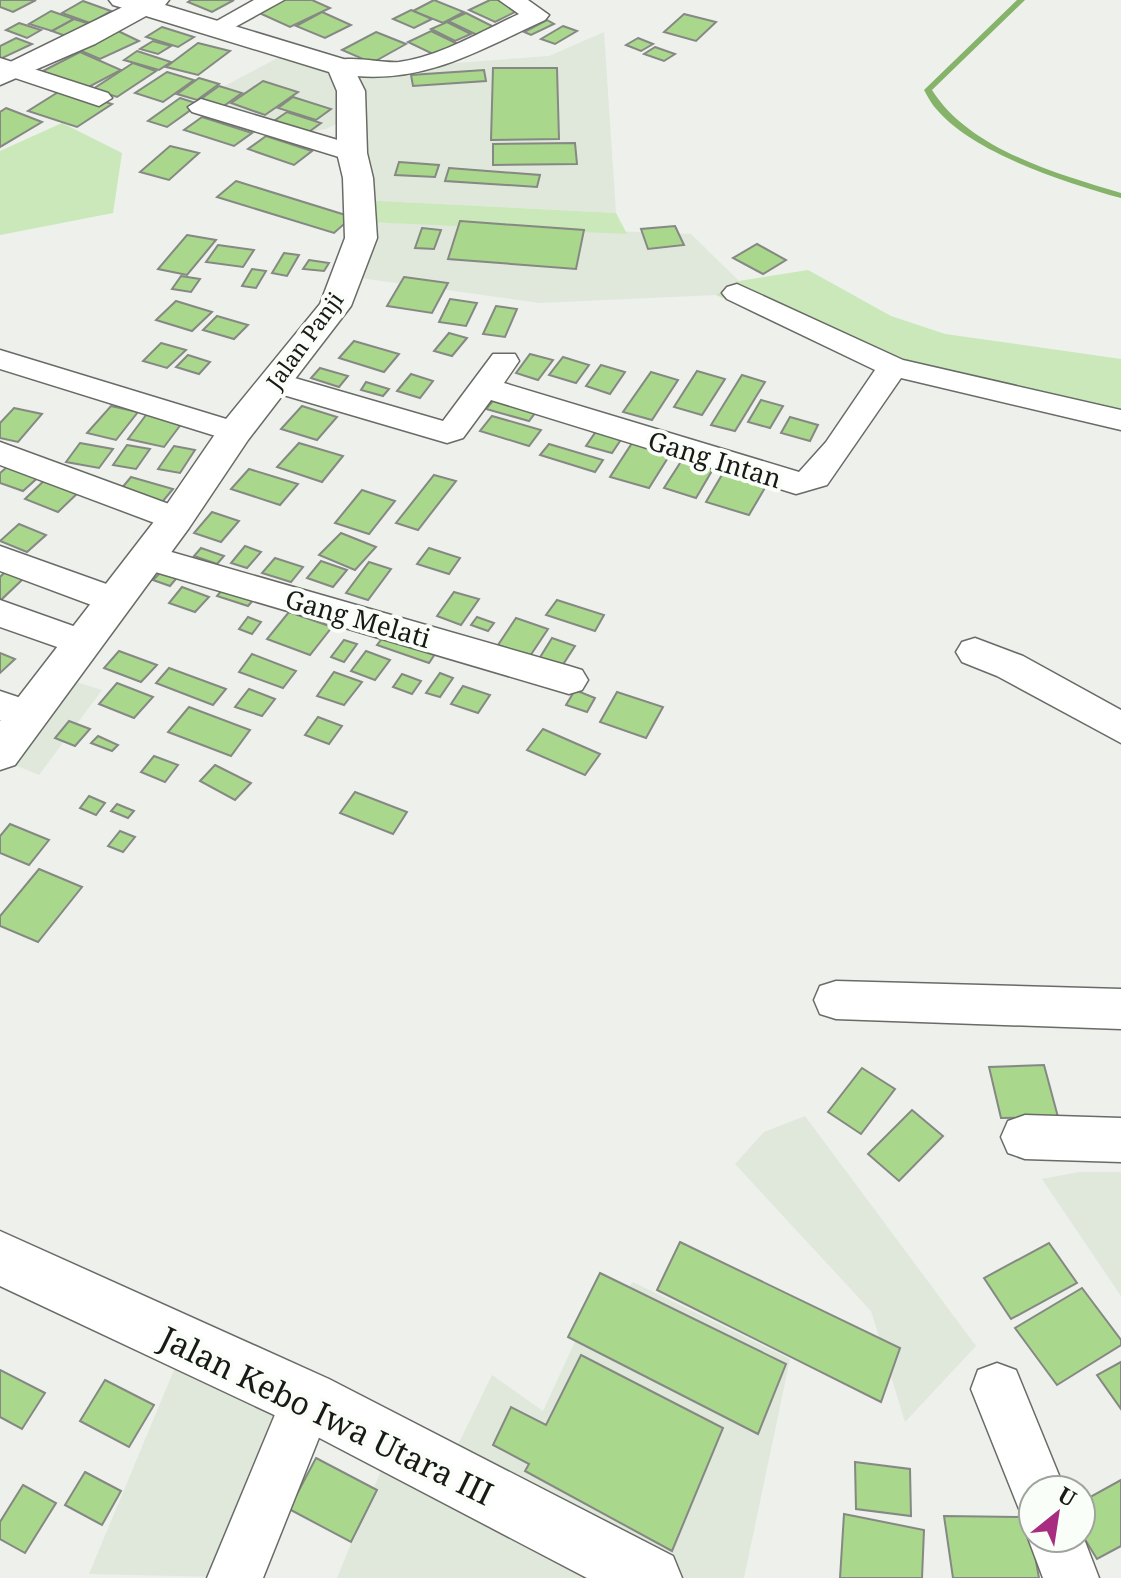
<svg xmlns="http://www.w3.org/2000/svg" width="1121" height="1578" font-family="'Noto Serif',serif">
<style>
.built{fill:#e0e8db}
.green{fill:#cae8b9}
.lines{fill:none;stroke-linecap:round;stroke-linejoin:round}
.stream{fill:#86b36a;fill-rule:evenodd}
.building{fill:#a9d78c;stroke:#858883;stroke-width:2}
.minor-casing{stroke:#686b66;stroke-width:3}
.tertiary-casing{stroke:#686b66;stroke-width:3}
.minor{fill:#fff;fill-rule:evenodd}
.tertiary{fill:#fff;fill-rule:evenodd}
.labels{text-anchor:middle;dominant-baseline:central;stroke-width:8;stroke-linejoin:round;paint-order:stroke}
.far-street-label{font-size:22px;fill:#191a18;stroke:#fafef8}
.street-label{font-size:26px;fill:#191a18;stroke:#fafef8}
.near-street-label{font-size:32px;fill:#191a18;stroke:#fafef8}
</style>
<rect width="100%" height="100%" fill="#edf0eb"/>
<g class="built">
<path d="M 604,32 L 616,213 L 360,200 L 352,117 L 326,129 L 282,137 L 236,125 L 193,99 L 203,82 L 221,88 L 283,55 L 362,70 L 549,56 Z"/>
<path d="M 368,222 L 691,234 L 739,281 L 716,295 L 540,303 L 353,277 Z"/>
<path d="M 57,676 L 102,690 L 39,775 L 0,759 Z"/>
<path d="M 805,1116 L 976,1346 L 905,1422 L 871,1311 L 735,1164 L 764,1132 Z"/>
<path d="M 1079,1172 L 1121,1172 L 1121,1296 L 1042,1179 Z"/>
<path d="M 633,1282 L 790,1359 L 744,1578 L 337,1578 L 384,1463 L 452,1457 L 492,1375 L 543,1411 L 602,1283 L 622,1295 Z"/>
<path d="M 179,1358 L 291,1416 L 222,1577 L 89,1574 Z"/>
</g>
<g class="green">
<path d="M 62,123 L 122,153 L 113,213 L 0,235 L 0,151 Z"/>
<path d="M 360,200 L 616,213 L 627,234 L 368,222 Z"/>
<path d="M 808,270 L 891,316 L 945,334 L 1121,359 L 1121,429 L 899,374 L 716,295 L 739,281 Z"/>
</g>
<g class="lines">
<path class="stream" d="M 1017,0 L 1025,0 L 932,90 C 969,149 1057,174 1121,193 L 1121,198 C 1066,183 976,154 938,111 C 932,105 928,97 924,90 Z"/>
</g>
<g class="building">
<path d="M 0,0 L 36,0 L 13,12 L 0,7 Z"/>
<path d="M 191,0 L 234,0 L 212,12 L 188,2 Z"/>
<path d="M 283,0 L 312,0 L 330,8 L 290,27 L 257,12 Z"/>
<path d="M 434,0 L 464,12 L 443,23 L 413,11 Z"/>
<path d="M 490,0 L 500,0 L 521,9 L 495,22 L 469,10 Z"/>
<path d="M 83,1 L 111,11 L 90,23 L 62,13 Z"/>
<path d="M 411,10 L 432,19 L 414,28 L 393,19 Z"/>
<path d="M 51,11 L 74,19 L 52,31 L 29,24 Z"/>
<path d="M 322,12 L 351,25 L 325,38 L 296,26 Z"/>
<path d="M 466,13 L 494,27 L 477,35 L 448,21 Z"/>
<path d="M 684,14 L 716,22 L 696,41 L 664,32 Z"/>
<path d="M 74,19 L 90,24 L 68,37 L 52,31 Z"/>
<path d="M 547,20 L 554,24 L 531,35 L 524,32 Z"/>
<path d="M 447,22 L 471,34 L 455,41 L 431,29 Z"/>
<path d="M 19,23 L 41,30 L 27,38 L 6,30 Z"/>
<path d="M 563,26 L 577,31 L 555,44 L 541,39 Z"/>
<path d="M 162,27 L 194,37 L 178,47 L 146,37 Z"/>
<path d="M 118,31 L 139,41 L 100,59 L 79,50 Z"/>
<path d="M 431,31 L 462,46 L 439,57 L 408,42 Z"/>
<path d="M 376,32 L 406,44 L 372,63 L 342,50 Z"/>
<path d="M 16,38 L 32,44 L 0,59 L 0,46 Z"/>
<path d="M 638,38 L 653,44 L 641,51 L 626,45 Z"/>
<path d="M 153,41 L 171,46 L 158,54 L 140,49 Z"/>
<path d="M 198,43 L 230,51 L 198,75 L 166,67 Z"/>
<path d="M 655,47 L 675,54 L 664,61 L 644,54 Z"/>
<path d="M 137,51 L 171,62 L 159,70 L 124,60 Z"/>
<path d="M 80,52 L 121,70 L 81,91 L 39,73 Z"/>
<path d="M 133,63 L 156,71 L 117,97 L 93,89 Z"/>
<path d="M 493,68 L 557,68 L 559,139 L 491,140 Z"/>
<path d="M 484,70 L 486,81 L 413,86 L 411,75 Z"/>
<path d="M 167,72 L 194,80 L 163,102 L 135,93 Z"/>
<path d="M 199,78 L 219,84 L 197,100 L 177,94 Z"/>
<path d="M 263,81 L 298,92 L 265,115 L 231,103 Z"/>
<path d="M 219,86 L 242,93 L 221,108 L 198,101 Z"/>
<path d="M 63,89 L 112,104 L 77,127 L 28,111 Z"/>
<path d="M 293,97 L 331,109 L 316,120 L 278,108 Z"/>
<path d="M 180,98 L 199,104 L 167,127 L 148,121 Z"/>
<path d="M 6,108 L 42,122 L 0,147 L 0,112 Z"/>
<path d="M 287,112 L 321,123 L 302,137 L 268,125 Z"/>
<path d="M 202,117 L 252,133 L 234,146 L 184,130 Z"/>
<path d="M 266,136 L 312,151 L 294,165 L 248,149 Z"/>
<path d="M 575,143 L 577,164 L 493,165 L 493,144 Z"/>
<path d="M 170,146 L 199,153 L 169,180 L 140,172 Z"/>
<path d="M 399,162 L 439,165 L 435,177 L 395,175 Z"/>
<path d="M 449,168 L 540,175 L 537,187 L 445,181 Z"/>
<path d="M 236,181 L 352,217 L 334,233 L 217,197 Z"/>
<path d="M 460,221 L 584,230 L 576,269 L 448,259 Z"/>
<path d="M 675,226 L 684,245 L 648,249 L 641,229 Z"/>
<path d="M 422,228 L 441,230 L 434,249 L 415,248 Z"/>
<path d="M 187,235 L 216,240 L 187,275 L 158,269 Z"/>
<path d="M 757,244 L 786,260 L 763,274 L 733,258 Z"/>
<path d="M 218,245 L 254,250 L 243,267 L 206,262 Z"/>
<path d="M 284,253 L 299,255 L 287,276 L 272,273 Z"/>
<path d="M 309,260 L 329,263 L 324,271 L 303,269 Z"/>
<path d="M 252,269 L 266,271 L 256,288 L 242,286 Z"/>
<path d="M 181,276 L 200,279 L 191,292 L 172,289 Z"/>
<path d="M 404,277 L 448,283 L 432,313 L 387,306 Z"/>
<path d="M 450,299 L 477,303 L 466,326 L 439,322 Z"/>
<path d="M 176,301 L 212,312 L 192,331 L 156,320 Z"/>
<path d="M 496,306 L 517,309 L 505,337 L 483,334 Z"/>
<path d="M 217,316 L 248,325 L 234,339 L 203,330 Z"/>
<path d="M 449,333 L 467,338 L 452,356 L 434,351 Z"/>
<path d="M 354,341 L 399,354 L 384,372 L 339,358 Z"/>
<path d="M 161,343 L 186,350 L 167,368 L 143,361 Z"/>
<path d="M 530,354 L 553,360 L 538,380 L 516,373 Z"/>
<path d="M 188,355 L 210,362 L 199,374 L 176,367 Z"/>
<path d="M 563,357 L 589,365 L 576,383 L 549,375 Z"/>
<path d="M 601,365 L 625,372 L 610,394 L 586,386 Z"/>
<path d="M 320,368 L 348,376 L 339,387 L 311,378 Z"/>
<path d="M 697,371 L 725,379 L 702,415 L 674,407 Z"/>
<path d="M 651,372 L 678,380 L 652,420 L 623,412 Z"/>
<path d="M 411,374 L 433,381 L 420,398 L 397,391 Z"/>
<path d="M 742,375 L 765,382 L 735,431 L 711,425 Z"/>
<path d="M 366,382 L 389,389 L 383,396 L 361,390 Z"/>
<path d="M 497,396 L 539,408 L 529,421 L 486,409 Z"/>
<path d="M 761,400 L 783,406 L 770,428 L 748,422 Z"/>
<path d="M 111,406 L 138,412 L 116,440 L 87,433 Z"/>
<path d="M 302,406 L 337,417 L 317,440 L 281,429 Z"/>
<path d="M 14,408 L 42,414 L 18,442 L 0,438 L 0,423 Z"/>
<path d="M 149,411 L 185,419 L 164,447 L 128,439 Z"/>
<path d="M 492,416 L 541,430 L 529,446 L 480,431 Z"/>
<path d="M 790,417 L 818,425 L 810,441 L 781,433 Z"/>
<path d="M 599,427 L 624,435 L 612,453 L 586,446 Z"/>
<path d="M 636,437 L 674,448 L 649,488 L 610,477 Z"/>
<path d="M 80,443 L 113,449 L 99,468 L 66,462 Z"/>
<path d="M 299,443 L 343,456 L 322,482 L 277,467 Z"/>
<path d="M 549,444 L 603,460 L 595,472 L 540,455 Z"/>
<path d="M 127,445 L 150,449 L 136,469 L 113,465 Z"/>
<path d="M 174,446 L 195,450 L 180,473 L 158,469 Z"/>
<path d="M 682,460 L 713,469 L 696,498 L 664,488 Z"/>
<path d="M 14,461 L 44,472 L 23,491 L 0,483 L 0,473 Z"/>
<path d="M 726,468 L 769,481 L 749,515 L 706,502 Z"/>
<path d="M 249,469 L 298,484 L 280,505 L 231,489 Z"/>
<path d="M 51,474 L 84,487 L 58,512 L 25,499 Z"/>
<path d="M 434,475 L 456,481 L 418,530 L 396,523 Z"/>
<path d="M 131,477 L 173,489 L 158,507 L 116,495 Z"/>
<path d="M 362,490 L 395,501 L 369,534 L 335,523 Z"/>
<path d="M 212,512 L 239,521 L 221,542 L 194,533 Z"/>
<path d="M 19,524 L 46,535 L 27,552 L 0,541 Z"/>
<path d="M 341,533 L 376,547 L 355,570 L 319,555 Z"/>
<path d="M 245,546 L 261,552 L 247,568 L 231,563 Z"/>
<path d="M 201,548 L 224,556 L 217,564 L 194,556 Z"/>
<path d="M 429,548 L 460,558 L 449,574 L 417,564 Z"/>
<path d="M 275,558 L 303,567 L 291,582 L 262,573 Z"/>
<path d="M 321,561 L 347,570 L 333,587 L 307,578 Z"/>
<path d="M 369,562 L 391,569 L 368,600 L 346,593 Z"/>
<path d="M 164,569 L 180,574 L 170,586 L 153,580 Z"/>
<path d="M 7,570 L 25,577 L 0,601 L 0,577 Z"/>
<path d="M 226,585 L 257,596 L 248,606 L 217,596 Z"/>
<path d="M 182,587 L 209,597 L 195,612 L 169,603 Z"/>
<path d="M 454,592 L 479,599 L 461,625 L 437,616 Z"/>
<path d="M 557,600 L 604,615 L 595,631 L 546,615 Z"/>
<path d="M 289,612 L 332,627 L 310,655 L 267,639 Z"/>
<path d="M 248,617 L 261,622 L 252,634 L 239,629 Z"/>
<path d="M 477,617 L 494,623 L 488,631 L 471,625 Z"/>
<path d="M 516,618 L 548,629 L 530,656 L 498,645 Z"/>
<path d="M 388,631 L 439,648 L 429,663 L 377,645 Z"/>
<path d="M 552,638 L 575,646 L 562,666 L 539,659 Z"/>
<path d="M 344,640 L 357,644 L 344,662 L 331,657 Z"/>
<path d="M 119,651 L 157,665 L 141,682 L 104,668 Z"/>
<path d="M 366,651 L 390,660 L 375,680 L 351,671 Z"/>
<path d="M 0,653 L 15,659 L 0,673 Z"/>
<path d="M 252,654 L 296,671 L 283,688 L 239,672 Z"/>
<path d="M 169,668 L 226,689 L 213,705 L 156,683 Z"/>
<path d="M 334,672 L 362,682 L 344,705 L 317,696 Z"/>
<path d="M 440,673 L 453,678 L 440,697 L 426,693 Z"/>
<path d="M 402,674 L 421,681 L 412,694 L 393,687 Z"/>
<path d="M 117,683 L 153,697 L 134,718 L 99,704 Z"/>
<path d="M 463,686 L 490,695 L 478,713 L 451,704 Z"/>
<path d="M 249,689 L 275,699 L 262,716 L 235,707 Z"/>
<path d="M 575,690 L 595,698 L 587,712 L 566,705 Z"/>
<path d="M 617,692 L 663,707 L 646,738 L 600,722 Z"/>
<path d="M 189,707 L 250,730 L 231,756 L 168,732 Z"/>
<path d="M 318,717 L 342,726 L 329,744 L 305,735 Z"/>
<path d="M 69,721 L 90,729 L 75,746 L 55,738 Z"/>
<path d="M 543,729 L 600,754 L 585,775 L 527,750 Z"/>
<path d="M 98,736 L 118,745 L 112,751 L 91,743 Z"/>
<path d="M 154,756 L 178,765 L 165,782 L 141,772 Z"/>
<path d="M 215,765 L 251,783 L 235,800 L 200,781 Z"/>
<path d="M 355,792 L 407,812 L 393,834 L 340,813 Z"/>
<path d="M 89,796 L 105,803 L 96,815 L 80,808 Z"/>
<path d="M 117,804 L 134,811 L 128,818 L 111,811 Z"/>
<path d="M 10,824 L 49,840 L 29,865 L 0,853 L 0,836 Z"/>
<path d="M 120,831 L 135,837 L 123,852 L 108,846 Z"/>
<path d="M 39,869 L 82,887 L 38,942 L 0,926 L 0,916 Z"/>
<path d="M 1044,1065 L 1058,1117 L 1001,1118 L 989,1067 Z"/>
<path d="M 862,1068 L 895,1089 L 861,1134 L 828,1112 Z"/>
<path d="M 912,1110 L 943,1136 L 899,1181 L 868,1154 Z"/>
<path d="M 680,1242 L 900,1348 L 881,1402 L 657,1290 Z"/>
<path d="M 1049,1243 L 1077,1283 L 1011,1319 L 984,1278 Z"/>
<path d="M 600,1273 L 786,1364 L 758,1434 L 568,1337 Z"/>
<path d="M 1082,1288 L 1121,1340 L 1121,1345 L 1057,1385 L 1015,1328 Z"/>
<path d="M 581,1355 L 723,1428 L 672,1551 L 525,1471 L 529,1464 L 493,1445 L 511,1407 L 546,1425 Z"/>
<path d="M 1121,1362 L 1121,1409 L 1097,1375 Z"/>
<path d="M 0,1370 L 45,1393 L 22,1429 L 0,1417 Z"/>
<path d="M 105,1380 L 154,1405 L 129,1447 L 80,1421 Z"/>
<path d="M 316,1458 L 377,1490 L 351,1542 L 289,1509 Z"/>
<path d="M 855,1462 L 910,1469 L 911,1516 L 856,1509 Z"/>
<path d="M 85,1472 L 121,1491 L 102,1525 L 65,1505 Z"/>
<path d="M 1121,1480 L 1121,1546 L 1097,1559 L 1081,1533 L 1081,1502 Z"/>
<path d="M 23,1485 L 56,1503 L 25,1553 L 0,1539 L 0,1522 Z"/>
<path d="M 844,1514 L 924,1530 L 922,1578 L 840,1578 Z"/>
<path d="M 944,1516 L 1028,1517 L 1039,1578 L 953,1578 Z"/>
</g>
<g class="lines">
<defs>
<g id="minor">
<path d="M 109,0 L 145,0 L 155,7 L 143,14 L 113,5 Z"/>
<path d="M 254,0 L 284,0 L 226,32 L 218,34 L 206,27 Z"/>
<path d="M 499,0 L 528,0 L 549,15 L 545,20 C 481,49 429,82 356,76 C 345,75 334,76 328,67 C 338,51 381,64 399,62 C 441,56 480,32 519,14 Z"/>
<path d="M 0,58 L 108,93 L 112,98 L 99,106 L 0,73 Z"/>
<path d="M 201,99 L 361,147 L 365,153 L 361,159 L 352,161 L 192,112 L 188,107 Z"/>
<path d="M 737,284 L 903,360 L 1121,410 L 1121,430 L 901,378 L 827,485 L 796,494 L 491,400 L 463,438 L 447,443 L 263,389 L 258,382 L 263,375 L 274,372 L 443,421 L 493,354 L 515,354 L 519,361 L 504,383 L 799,472 L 826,442 L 875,370 L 727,299 L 722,293 L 727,287 Z"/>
<path d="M 0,350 L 246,425 L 251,432 L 246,439 L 235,442 L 0,369 Z"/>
<path d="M 0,442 L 188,511 L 193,519 L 188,527 L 176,531 L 0,465 Z"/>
<path d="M 147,545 L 569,666 L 582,670 L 588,680 L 582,690 L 569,694 L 135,566 L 129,557 L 135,548 Z"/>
<path d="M 0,546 L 126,591 L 131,600 L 126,609 L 113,613 L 0,571 Z"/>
<path d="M 0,600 L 93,633 L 98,642 L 93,651 L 80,655 L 0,627 Z"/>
<path d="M 975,638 L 1023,656 L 1121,710 L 1121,743 L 997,676 L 962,662 L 956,652 L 962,642 Z"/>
<path d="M 0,691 L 42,705 L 47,715 L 42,725 L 28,730 L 0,720 Z"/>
<path d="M 836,981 L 1121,989 L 1121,1029 L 836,1019 L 820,1014 L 814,1000 L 820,986 Z"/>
<path d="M 1025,1115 L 1121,1118 L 1121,1162 L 1025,1159 L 1008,1153 L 1001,1137 L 1008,1121 Z"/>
<path d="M 997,1363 L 1016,1370 L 1065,1490 L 1033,1490 L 1033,1515 L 1019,1509 L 971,1389 L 978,1370 Z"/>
<path d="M 308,1374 L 327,1381 L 334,1400 L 263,1578 L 207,1578 L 289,1381 Z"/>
<path d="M 1033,1526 L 1033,1538 L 1081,1538 L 1081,1531 L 1099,1578 L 1043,1578 L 1028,1538 Z"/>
</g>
<g id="tertiary">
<path d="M 169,0 L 165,5 L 350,61 L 365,91 L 367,153 L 373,178 L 377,238 L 351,306 L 248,440 L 189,528 L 15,765 L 0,770 L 0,721 L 163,510 L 222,424 L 320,304 L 345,238 L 343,178 L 337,153 L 337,91 L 329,72 L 146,16 L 95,44 L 0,85 L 0,67 L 137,0 Z"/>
<path d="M 0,1231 L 329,1379 L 673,1556 L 682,1578 L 587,1578 L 287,1421 L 0,1286 Z"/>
</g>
</defs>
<use href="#minor" class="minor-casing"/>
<use href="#tertiary" class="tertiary-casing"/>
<use href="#minor" class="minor"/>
<use href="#tertiary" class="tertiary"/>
</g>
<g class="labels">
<g class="far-street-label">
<text transform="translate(304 340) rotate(-54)">Jalan Panji</text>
</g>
<g class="street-label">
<text transform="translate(715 459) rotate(17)">Gang Intan</text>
<text transform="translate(358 618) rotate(16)">Gang Melati</text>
</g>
<g class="near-street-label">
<text transform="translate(327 1415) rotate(26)">Jalan Kebo Iwa Utara III</text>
</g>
</g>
<g transform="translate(1057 1514) rotate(30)"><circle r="38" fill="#fafef8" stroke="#a0a39e" stroke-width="2"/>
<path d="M0-6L14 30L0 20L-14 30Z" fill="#a82c7f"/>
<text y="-12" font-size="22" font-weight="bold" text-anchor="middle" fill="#191a18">U</text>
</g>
</svg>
